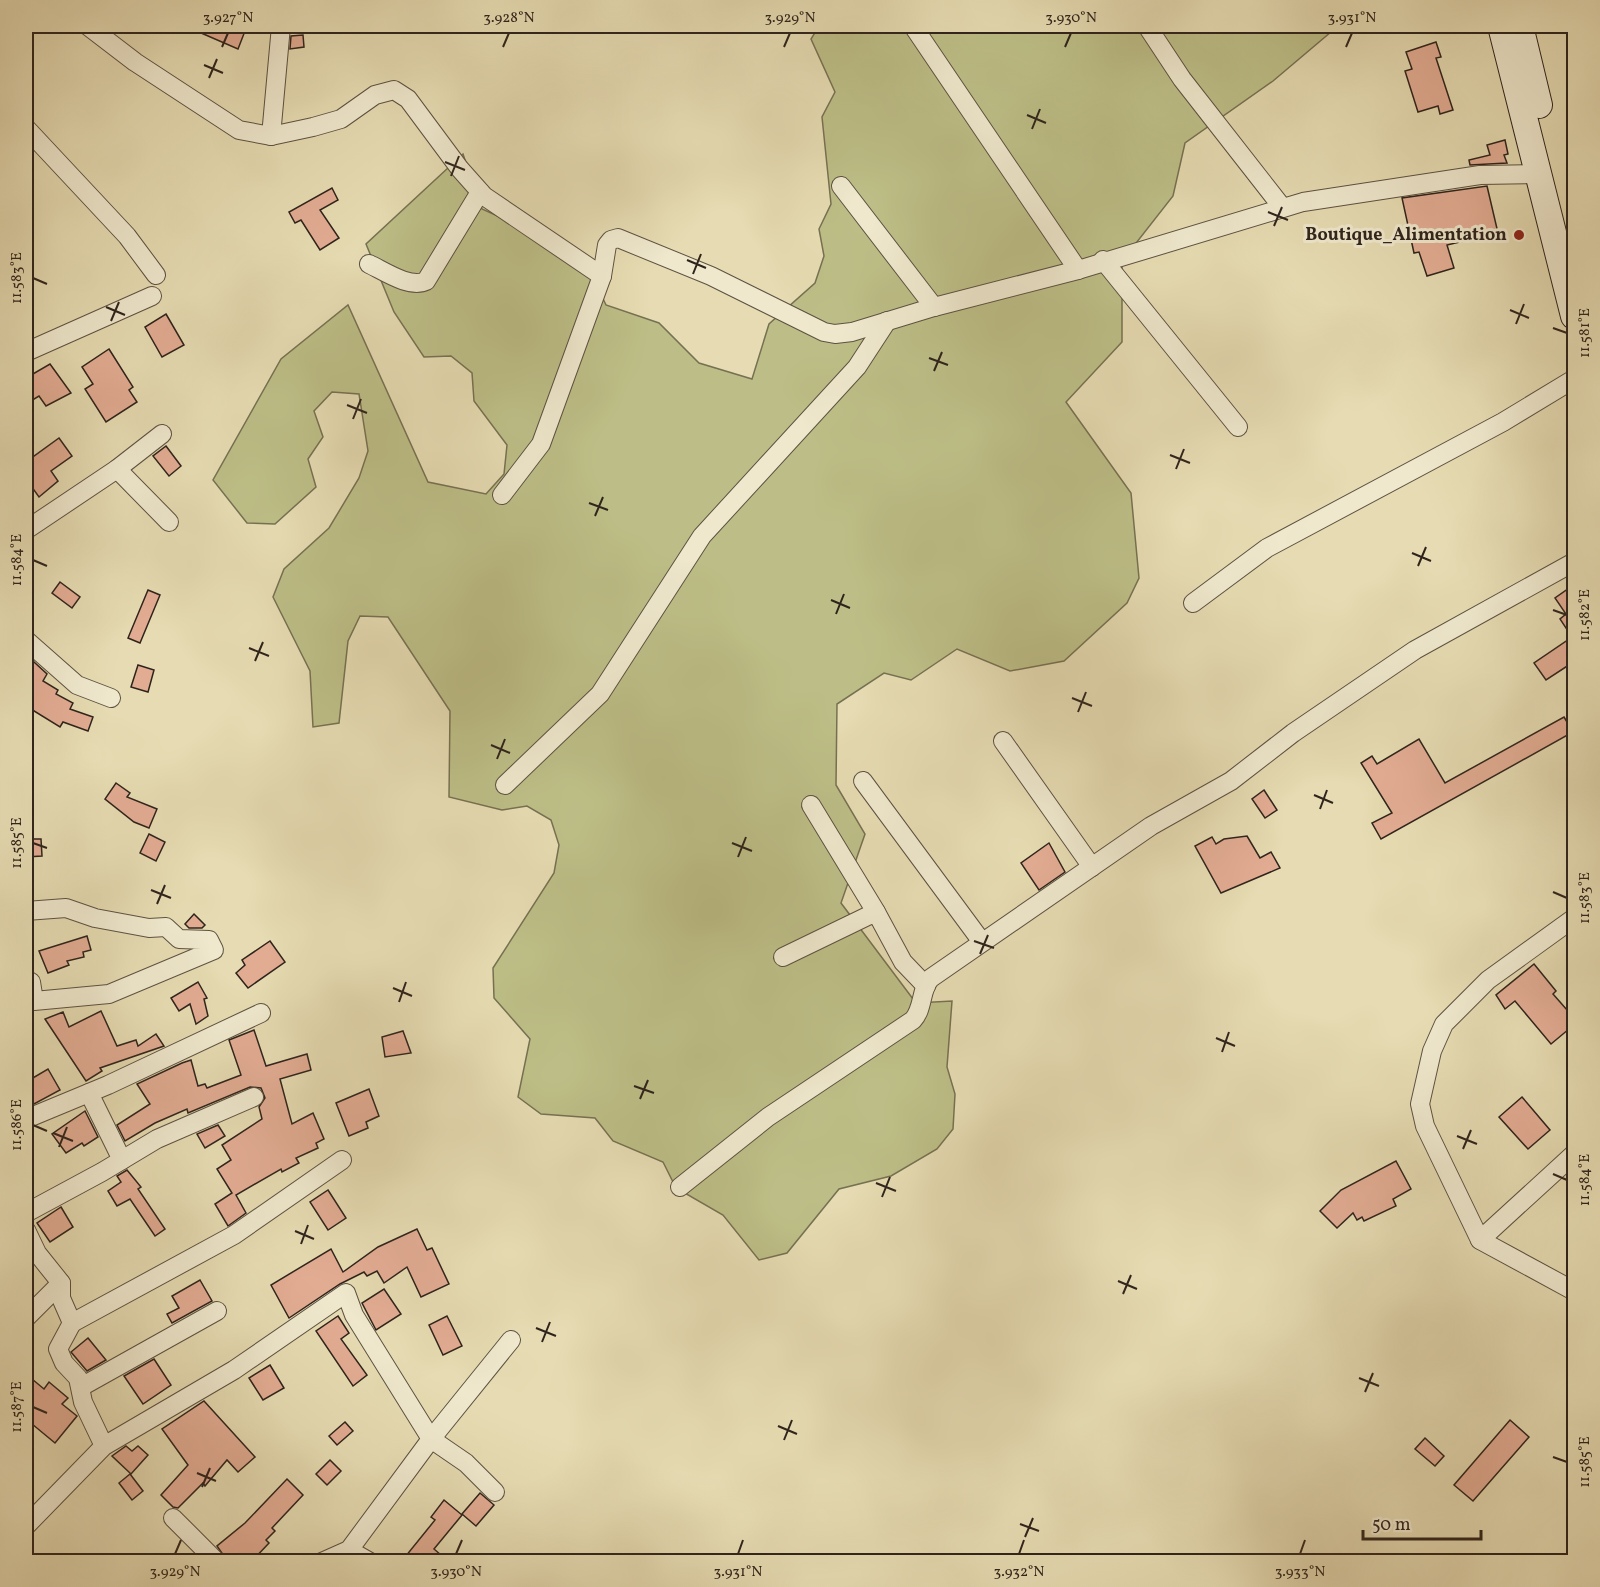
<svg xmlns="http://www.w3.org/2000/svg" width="1600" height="1587" font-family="Vollkorn,serif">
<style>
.green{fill:#bdbe87;stroke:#767152;stroke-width:1.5}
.building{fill:#e2ac93;stroke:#2f241c;stroke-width:1.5}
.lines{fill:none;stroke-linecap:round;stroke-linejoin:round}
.minor-casing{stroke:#5d5242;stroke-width:20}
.secondary-casing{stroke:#2f241c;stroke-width:28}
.minor{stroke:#efe8cd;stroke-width:18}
.secondary{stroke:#efe8cd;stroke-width:26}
.ticks{fill:none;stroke:#2f241c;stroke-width:2}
.poi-dot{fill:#8f2418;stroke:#efe8cd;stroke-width:2}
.labels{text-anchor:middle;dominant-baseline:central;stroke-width:6;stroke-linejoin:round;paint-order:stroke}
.poi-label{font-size:18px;font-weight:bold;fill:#2f241c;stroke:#efe8cd;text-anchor:end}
.neatline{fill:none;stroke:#2f241c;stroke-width:2}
.ticks-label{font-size:15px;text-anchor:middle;fill:#2f241c}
</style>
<rect width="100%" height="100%" fill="#e6dbb2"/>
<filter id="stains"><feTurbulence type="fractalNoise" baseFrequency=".00333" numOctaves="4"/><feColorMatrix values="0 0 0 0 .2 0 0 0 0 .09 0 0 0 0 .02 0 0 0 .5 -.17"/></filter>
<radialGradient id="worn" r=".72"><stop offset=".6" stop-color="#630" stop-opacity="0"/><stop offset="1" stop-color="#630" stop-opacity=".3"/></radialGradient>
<path class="green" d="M 819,26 L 1338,26 L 1273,81 L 1185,143 L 1173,196 L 1122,261 L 1122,342 L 1066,402 L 1131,493 L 1139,578 L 1127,603 L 1064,661 L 1010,671 L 957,649 L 911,680 L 884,673 L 837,704 L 836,785 L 865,834 L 841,903 L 916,1003 L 952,1001 L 947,1067 L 955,1094 L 953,1129 L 937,1149 L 891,1176 L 839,1189 L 787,1253 L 759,1260 L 723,1215 L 676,1188 L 663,1162 L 613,1141 L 595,1118 L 541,1114 L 518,1097 L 530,1039 L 494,998 L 493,968 L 554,873 L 559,845 L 551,820 L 527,806 L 502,810 L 449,797 L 450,711 L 388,617 L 360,616 L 348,641 L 339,723 L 313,727 L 310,671 L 273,597 L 284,569 L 329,528 L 359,478 L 368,451 L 359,394 L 332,392 L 314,411 L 323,437 L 308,459 L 316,487 L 275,524 L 247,523 L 213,480 L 281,359 L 348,305 L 428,482 L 486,494 L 504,474 L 507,445 L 474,401 L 472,373 L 451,356 L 424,357 L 394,312 L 366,244 L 463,154 L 482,209 L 582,254 L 606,305 L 659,323 L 699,363 L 752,379 L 769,324 L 815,283 L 824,256 L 819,229 L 831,204 L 822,117 L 835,92 L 811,39 Z"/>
<g class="building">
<path d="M 185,26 L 232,26 L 245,31 L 238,49 Z"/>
<path d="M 303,35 L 304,47 L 290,49 L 291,36 Z"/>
<path d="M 1436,42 L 1441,57 L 1436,58 L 1453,110 L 1440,114 L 1438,106 L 1418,112 L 1405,71 L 1412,69 L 1406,52 Z"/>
<path d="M 1505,140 L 1508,154 L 1504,155 L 1507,163 L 1470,165 L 1469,160 L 1490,155 L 1487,145 Z"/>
<path d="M 1487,186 L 1498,233 L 1447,245 L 1454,268 L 1427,276 L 1419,252 L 1414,253 L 1402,198 Z"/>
<path d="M 332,188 L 338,200 L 320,210 L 339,238 L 320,250 L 301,220 L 295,223 L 289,212 Z"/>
<path d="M 166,314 L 184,345 L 162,357 L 145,327 Z"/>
<path d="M 109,349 L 133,387 L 129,390 L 137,402 L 106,422 L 85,389 L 93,384 L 82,367 Z"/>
<path d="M 50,364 L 71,393 L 46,406 L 39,396 L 26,404 L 26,378 Z"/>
<path d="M 59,438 L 72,456 L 51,471 L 58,481 L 39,497 L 26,479 L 26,462 Z"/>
<path d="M 166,446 L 181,466 L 169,476 L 153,456 Z"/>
<path d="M 60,582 L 80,597 L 72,608 L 52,593 Z"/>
<path d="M 1575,584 L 1575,661 L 1546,680 L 1534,663 L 1572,637 L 1560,619 L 1566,614 L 1555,598 Z"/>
<path d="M 148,590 L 160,595 L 140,643 L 128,638 Z"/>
<path d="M 34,662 L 47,674 L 43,681 L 58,690 L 56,694 L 73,703 L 70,709 L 93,717 L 88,731 L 63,722 L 60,727 L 26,706 L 26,700 L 33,686 L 26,682 L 26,676 Z"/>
<path d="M 138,665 L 154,670 L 148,692 L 131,687 Z"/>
<path d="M 1564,717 L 1573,732 L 1381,839 L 1372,823 L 1392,813 L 1361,763 L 1372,756 L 1377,764 L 1419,739 L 1445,783 Z"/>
<path d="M 116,783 L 130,793 L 127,797 L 157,809 L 149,828 L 134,822 L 105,799 Z"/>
<path d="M 1264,790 L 1277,810 L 1265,818 L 1252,799 Z"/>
<path d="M 149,834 L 165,842 L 156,861 L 140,853 Z"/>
<path d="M 1247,836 L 1260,858 L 1271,852 L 1280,868 L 1221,893 L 1195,846 L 1212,837 L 1216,844 L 1224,839 Z"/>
<path d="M 26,839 L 41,839 L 42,856 L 26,857 Z"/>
<path d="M 1049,843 L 1065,872 L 1039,890 L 1021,863 Z"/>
<path d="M 194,914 L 205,925 L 202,928 L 189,928 L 185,924 Z"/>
<path d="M 87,936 L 91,950 L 83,952 L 84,957 L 67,961 L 69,965 L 48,973 L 39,951 Z"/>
<path d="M 270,941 L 285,962 L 248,988 L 236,973 L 245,965 L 242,960 Z"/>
<path d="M 1534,964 L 1556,991 L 1553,994 L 1575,1019 L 1575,1024 L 1551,1044 L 1515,1001 L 1505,1009 L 1496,995 Z"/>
<path d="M 198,982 L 207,998 L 204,999 L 208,1016 L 196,1024 L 190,1004 L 179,1011 L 171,998 Z"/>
<path d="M 101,1011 L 117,1046 L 136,1040 L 138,1046 L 156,1034 L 164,1046 L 100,1068 L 102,1071 L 86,1081 L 45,1019 L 63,1012 L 69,1027 Z"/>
<path d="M 254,1030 L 266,1066 L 307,1054 L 311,1070 L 280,1079 L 292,1124 L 313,1113 L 324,1139 L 316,1143 L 318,1148 L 296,1158 L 299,1163 L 282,1172 L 281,1169 L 236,1195 L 246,1213 L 228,1226 L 215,1204 L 232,1193 L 217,1169 L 231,1160 L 222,1145 L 262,1119 L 259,1107 L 265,1098 L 261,1088 L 250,1087 L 188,1113 L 187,1109 L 155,1123 L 125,1141 L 117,1125 L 150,1104 L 137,1084 L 182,1063 L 191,1060 L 198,1086 L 205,1084 L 207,1088 L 241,1075 L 229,1040 Z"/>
<path d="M 403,1031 L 411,1053 L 385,1057 L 382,1037 Z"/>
<path d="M 48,1069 L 60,1090 L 34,1104 L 26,1088 L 26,1082 Z"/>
<path d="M 369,1089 L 379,1116 L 366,1122 L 368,1128 L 349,1136 L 336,1103 Z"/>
<path d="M 1522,1097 L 1550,1130 L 1528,1149 L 1499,1117 Z"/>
<path d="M 85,1111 L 98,1137 L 84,1146 L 82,1143 L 66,1153 L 52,1134 Z"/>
<path d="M 218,1125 L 225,1136 L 205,1148 L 197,1134 Z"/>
<path d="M 1396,1161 L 1411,1189 L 1393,1199 L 1396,1206 L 1364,1221 L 1362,1217 L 1357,1220 L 1353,1213 L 1337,1228 L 1320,1211 L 1341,1190 Z"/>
<path d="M 127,1170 L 141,1187 L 138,1189 L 165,1229 L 155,1236 L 130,1199 L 117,1206 L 108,1191 L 121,1182 L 117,1176 Z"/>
<path d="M 328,1190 L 346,1218 L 328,1230 L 310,1202 Z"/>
<path d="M 61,1207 L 73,1227 L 50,1242 L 37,1223 Z"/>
<path d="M 417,1229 L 427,1250 L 432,1248 L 449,1284 L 421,1297 L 407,1267 L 384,1283 L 377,1271 L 367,1276 L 364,1272 L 340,1284 L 289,1318 L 271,1285 L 331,1249 L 343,1272 L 378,1247 Z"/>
<path d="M 200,1280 L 212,1301 L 172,1323 L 167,1314 L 179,1308 L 172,1296 Z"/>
<path d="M 384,1289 L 401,1314 L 376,1330 L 362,1303 Z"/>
<path d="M 338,1316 L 349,1333 L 341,1339 L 367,1375 L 353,1386 L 316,1331 Z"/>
<path d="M 447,1316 L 462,1346 L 443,1355 L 429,1325 Z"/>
<path d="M 88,1338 L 106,1360 L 87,1371 L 71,1352 Z"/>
<path d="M 154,1359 L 171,1385 L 143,1404 L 124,1376 Z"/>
<path d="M 270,1365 L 284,1388 L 263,1400 L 249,1378 Z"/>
<path d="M 26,1374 L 44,1389 L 49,1382 L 68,1398 L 62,1404 L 77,1416 L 55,1443 L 26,1419 Z"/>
<path d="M 204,1401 L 255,1457 L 238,1472 L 227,1460 L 205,1486 L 203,1483 L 178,1508 L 173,1507 L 161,1495 L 188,1465 L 162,1429 Z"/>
<path d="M 1510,1420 L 1529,1437 L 1473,1501 L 1454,1485 Z"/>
<path d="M 345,1422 L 353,1431 L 337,1445 L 329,1436 Z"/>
<path d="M 1425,1438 L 1444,1456 L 1435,1466 L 1415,1449 Z"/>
<path d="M 126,1446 L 132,1451 L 138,1446 L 148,1455 L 131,1474 L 112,1456 Z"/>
<path d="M 330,1460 L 341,1471 L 327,1485 L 316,1474 Z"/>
<path d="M 130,1474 L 143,1491 L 132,1500 L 119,1483 Z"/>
<path d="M 287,1479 L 303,1495 L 272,1528 L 275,1531 L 266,1540 L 269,1543 L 251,1562 L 228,1562 L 217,1546 L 245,1523 Z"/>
<path d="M 480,1493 L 494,1505 L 476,1526 L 462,1514 Z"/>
<path d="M 444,1500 L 462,1515 L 434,1549 L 449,1562 L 401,1562 L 435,1520 L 431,1517 Z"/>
</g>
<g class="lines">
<defs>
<g id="minor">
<path d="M 88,26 L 135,62 L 239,130 L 271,136 L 313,127 L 341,119 L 375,95 L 394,90 L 408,99 L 460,169 L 484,196 L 602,276 L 607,245 L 611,240 L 618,238 L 711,276 L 824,332 L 835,334 L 852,332 L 934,307 L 1078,270 L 1303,202 L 1480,175 L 1539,174"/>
<path d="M 913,26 L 1078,270"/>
<path d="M 1147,26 L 1182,79 L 1282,207"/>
<path d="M 26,128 L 127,236 L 156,275"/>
<path d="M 271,136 L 281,26"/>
<path d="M 841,186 L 934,307"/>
<path d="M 1103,260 L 1238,427"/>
<path d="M 369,264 C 384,271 410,289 426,281 L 480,192"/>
<path d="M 26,352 L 152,296"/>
<path d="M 117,469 L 169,522"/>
<path d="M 502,495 L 541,444 L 602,276"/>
<path d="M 26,530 L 117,469 L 162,434"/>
<path d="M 1193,603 L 1267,548 L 1503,422 L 1574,379"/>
<path d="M 26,640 L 77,685 L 111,698"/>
<path d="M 1003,741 L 1092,867"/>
<path d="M 863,781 L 982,942"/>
<path d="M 505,785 L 600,694 L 702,536 L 857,367 L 887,321"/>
<path d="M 811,805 L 876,912"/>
<path d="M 26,911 L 66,908 L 95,918 L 149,928 L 166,927 L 179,939 L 209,940 L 214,950 L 109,994 L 34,1001 L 31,982 L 26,982"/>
<path d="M 1574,918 L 1488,980 L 1444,1024 L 1432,1051 L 1420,1104 L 1425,1126 L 1480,1240 L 1574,1291"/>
<path d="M 783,957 L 876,912 L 903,962 L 926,986"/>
<path d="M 89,1093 L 122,1160"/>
<path d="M 26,1119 L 108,1085 L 261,1013"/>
<path d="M 680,1187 L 768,1117 L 913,1020 C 924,1008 920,989 931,978 L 1151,826 L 1231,781 L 1293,733 L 1415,650 L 1574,562"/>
<path d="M 26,1213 L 102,1172 L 157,1139 L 254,1097"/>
<path d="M 26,1230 L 37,1253 L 61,1283 L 61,1298 L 72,1323 L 58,1349 L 64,1363 L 78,1378 L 83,1402 L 104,1446"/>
<path d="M 1480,1240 L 1574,1154"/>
<path d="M 26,1318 L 61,1283"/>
<path d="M 72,1323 L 234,1235 L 342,1160"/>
<path d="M 81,1387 L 217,1311"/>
<path d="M 173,1518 L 217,1562"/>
<path d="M 26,1526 L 104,1446 L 234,1370 L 346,1293 L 354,1315 L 431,1439 L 511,1340"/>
<path d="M 349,1550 L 370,1562"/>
<path d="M 322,1562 L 349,1550 L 431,1439 L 466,1463 L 495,1492"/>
</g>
<g id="secondary">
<path d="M 1501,26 L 1574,316"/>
<path d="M 1520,26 L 1539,105"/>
</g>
</defs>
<use href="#minor" class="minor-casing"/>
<use href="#secondary" class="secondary-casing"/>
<use href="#minor" class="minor"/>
<use href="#secondary" class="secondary"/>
</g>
<path class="ticks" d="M 222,47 L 228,33M 503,47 L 509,33M 784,47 L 790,33M 1065,47 L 1071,33M 1346,47 L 1352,33M 204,65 L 223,73M 209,78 L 217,59M 1027,115 L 1046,123M 1032,129 L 1040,109M 445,162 L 465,170M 451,176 L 459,156M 1268,212 L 1288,220M 1274,226 L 1282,207M 687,260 L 706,268M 693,274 L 701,254M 33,278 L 47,284M 106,307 L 125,315M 1510,310 L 1529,318M 111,321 L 119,302M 1516,324 L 1524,304M 1553,328 L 1567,333M 929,358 L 948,365M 934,371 L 942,352M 347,405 L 367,413M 353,419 L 361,399M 1170,455 L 1190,463M 1176,469 L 1184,449M 589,503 L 608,510M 595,516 L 603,497M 1412,553 L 1431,561M 33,560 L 47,566M 1418,566 L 1426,547M 831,600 L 850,608M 1553,610 L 1567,615M 836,614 L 844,594M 249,648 L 269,656M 255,661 L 263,642M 1072,698 L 1092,706M 1078,712 L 1086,692M 491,745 L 510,753M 497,759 L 505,739M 1314,795 L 1333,803M 1320,809 L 1327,790M 33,843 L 47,848M 732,843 L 752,851M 738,857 L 746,837M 151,890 L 171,898M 1553,892 L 1567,898M 157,904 L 165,885M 974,941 L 994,948M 980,954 L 988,935M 393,988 L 412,996M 399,1002 L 406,982M 1216,1038 L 1235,1046M 1222,1052 L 1229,1032M 634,1086 L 654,1093M 640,1099 L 648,1080M 33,1125 L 47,1131M 53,1133 L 73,1141M 1457,1136 L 1477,1144M 59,1147 L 67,1127M 1463,1149 L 1471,1130M 1553,1174 L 1567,1180M 876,1183 L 896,1191M 882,1197 L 890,1177M 295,1231 L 314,1239M 301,1244 L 308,1225M 1118,1281 L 1137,1289M 1123,1294 L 1131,1275M 536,1328 L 556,1336M 542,1342 L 550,1322M 1359,1378 L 1379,1386M 1365,1392 L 1373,1373M 33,1407 L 47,1413M 778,1426 L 797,1434M 784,1440 L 792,1420M 1553,1457 L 1567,1462M 197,1473 L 216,1481M 202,1487 L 210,1468M 1020,1524 L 1039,1531M 1025,1537 L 1033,1518M 175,1554 L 181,1540M 456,1554 L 462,1540M 738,1554 L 743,1540M 1019,1554 L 1024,1540M 1300,1554 L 1305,1540"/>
<circle class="poi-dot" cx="1519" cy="235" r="6"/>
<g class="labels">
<g class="poi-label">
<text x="1507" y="235">Boutique_Alimentation</text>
</g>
</g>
<rect width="1600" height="1587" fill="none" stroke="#e6dbb2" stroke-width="66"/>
<path d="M1363 1530v9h118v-9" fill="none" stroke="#2f241c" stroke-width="3"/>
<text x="1372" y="1530" font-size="18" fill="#2f241c" stroke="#efe8cd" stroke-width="4.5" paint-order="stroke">50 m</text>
<rect x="33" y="33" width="1534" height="1521" class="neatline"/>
<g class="ticks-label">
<text x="228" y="22">3.927°N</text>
<text x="509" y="22">3.928°N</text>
<text x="790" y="22">3.929°N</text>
<text x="1071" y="22">3.930°N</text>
<text x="1352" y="22">3.931°N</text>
<text transform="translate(16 278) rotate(-90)" y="5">11.583°E</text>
<text transform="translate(1584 333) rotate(-90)" y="5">11.581°E</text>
<text transform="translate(16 560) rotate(-90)" y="5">11.584°E</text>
<text transform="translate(1584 615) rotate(-90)" y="5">11.582°E</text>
<text transform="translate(16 843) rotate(-90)" y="5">11.585°E</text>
<text transform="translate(1584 898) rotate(-90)" y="5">11.583°E</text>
<text transform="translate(16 1125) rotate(-90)" y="5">11.586°E</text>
<text transform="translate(1584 1180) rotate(-90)" y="5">11.584°E</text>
<text transform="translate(16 1407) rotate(-90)" y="5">11.587°E</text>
<text transform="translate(1584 1462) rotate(-90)" y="5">11.585°E</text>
<text x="175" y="1576">3.929°N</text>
<text x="456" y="1576">3.930°N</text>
<text x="738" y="1576">3.931°N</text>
<text x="1019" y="1576">3.932°N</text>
<text x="1300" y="1576">3.933°N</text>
</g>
<rect width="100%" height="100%" filter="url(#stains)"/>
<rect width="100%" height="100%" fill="url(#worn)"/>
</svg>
